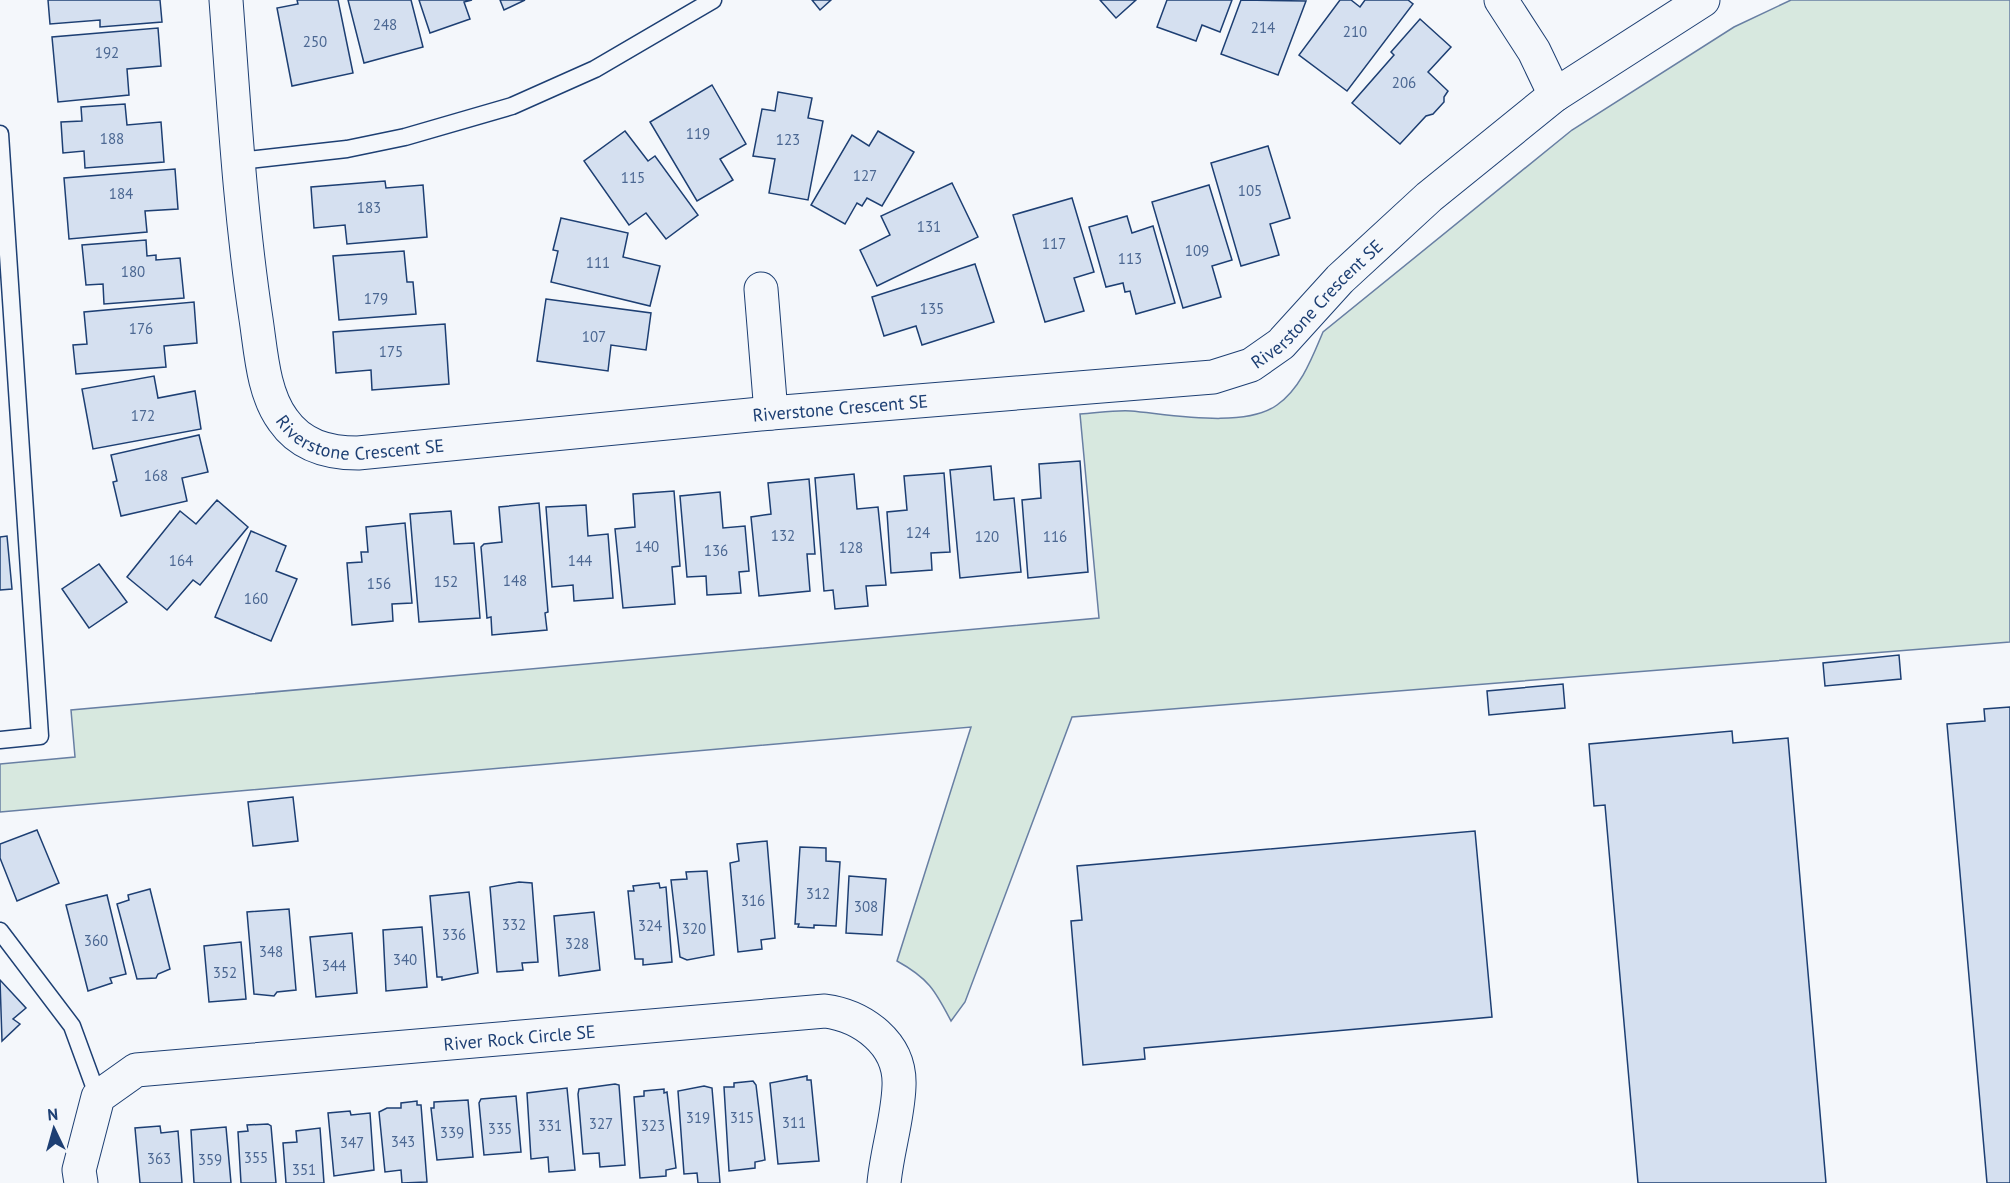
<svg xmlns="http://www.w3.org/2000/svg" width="2010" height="1183" font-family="'PT Sans',sans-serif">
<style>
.green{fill:#d7e8df;stroke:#687fa3;stroke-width:1.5}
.building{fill:#d5e0f0;stroke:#1d3f73;stroke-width:1.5}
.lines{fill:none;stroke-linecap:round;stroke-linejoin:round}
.lane-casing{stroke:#1d3f73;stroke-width:19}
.street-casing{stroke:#1d3f73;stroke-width:35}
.lane{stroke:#f4f7fb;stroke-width:16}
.street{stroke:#f4f7fb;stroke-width:33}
.labels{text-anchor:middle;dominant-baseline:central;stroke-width:4.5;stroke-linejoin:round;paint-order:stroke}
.number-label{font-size:15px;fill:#4b6792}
.street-label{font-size:18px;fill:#1d3f73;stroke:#f4f7fb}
</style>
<rect width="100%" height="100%" fill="#f4f7fb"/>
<path class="green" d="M 1791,0 L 2010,0 L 2010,642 L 1072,717 L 965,1002 L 951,1021 C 935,990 928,978 897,961 L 971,727 L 0,812 L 0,764 L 75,757 L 71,710 L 1099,618 L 1080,414 C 1097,413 1114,410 1131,411 C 1168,414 1244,429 1277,405 C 1301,388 1312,358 1323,332 L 1572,130 L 1734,27 Z"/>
<g class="building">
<path d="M 48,0 L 160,0 L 162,22 L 100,27 L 100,20 L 50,24 Z"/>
<path d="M 297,0 L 338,0 L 353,73 L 292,86 L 277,8 L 298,4 Z"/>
<path d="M 348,0 L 411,0 L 423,47 L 364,63 Z"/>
<path d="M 419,0 L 472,0 L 464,2 L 470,19 L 430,33 Z"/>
<path d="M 500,0 L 525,0 L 504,10 Z"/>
<path d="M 812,0 L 831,0 L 820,10 Z"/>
<path d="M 1100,0 L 1136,0 L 1116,18 Z"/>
<path d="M 1167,0 L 1232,0 L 1220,32 L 1202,25 L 1196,41 L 1157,27 Z"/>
<path d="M 1241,0 L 1306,1 L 1278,75 L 1221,54 Z"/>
<path d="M 1340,0 L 1351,0 L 1360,7 L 1365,0 L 1408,0 L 1413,4 L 1347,91 L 1299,55 Z"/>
<path d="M 1420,19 L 1451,47 L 1428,72 L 1448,91 L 1444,97 L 1444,102 L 1433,114 L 1426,116 L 1400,144 L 1352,103 L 1394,55 L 1391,52 Z"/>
<path d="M 158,28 L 161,66 L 127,69 L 129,95 L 58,102 L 52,37 Z"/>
<path d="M 712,85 L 746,144 L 720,159 L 733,180 L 697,201 L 650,122 Z"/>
<path d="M 778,92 L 812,98 L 808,118 L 823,121 L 808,200 L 769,193 L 775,159 L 753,156 L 762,109 L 775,111 Z"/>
<path d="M 125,104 L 127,125 L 161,122 L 164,162 L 85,168 L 84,151 L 63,153 L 61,122 L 82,121 L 81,107 Z"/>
<path d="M 625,131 L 648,161 L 655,156 L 698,215 L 666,239 L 646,213 L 629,225 L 584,161 Z"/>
<path d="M 878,131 L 914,152 L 882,206 L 867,198 L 862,206 L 857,203 L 845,224 L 811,205 L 852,135 L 869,146 Z"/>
<path d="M 1268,146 L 1290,218 L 1270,224 L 1279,255 L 1241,266 L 1211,163 Z"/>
<path d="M 175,169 L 178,209 L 145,211 L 147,232 L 69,239 L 64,178 Z"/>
<path d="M 385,181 L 386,188 L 423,185 L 427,237 L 347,244 L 345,225 L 314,228 L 311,187 Z"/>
<path d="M 952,183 L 978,237 L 877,286 L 860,250 L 890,235 L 881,216 Z"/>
<path d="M 1209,185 L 1232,260 L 1212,266 L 1221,297 L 1183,308 L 1152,202 Z"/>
<path d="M 1072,198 L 1094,272 L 1074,278 L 1084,311 L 1045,322 L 1013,215 Z"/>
<path d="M 1127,216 L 1132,233 L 1153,226 L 1175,303 L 1136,314 L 1130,291 L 1125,292 L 1123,283 L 1106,287 L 1089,227 Z"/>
<path d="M 561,218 L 628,233 L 623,257 L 660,266 L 650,306 L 551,282 L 558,251 L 553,250 Z"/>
<path d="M 146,240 L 147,256 L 156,255 L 156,260 L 180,258 L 184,298 L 104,304 L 103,284 L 86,285 L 82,245 Z"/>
<path d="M 404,251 L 407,282 L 413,282 L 416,314 L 339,320 L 333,256 Z"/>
<path d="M 975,264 L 994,322 L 922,345 L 916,326 L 884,336 L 872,297 Z"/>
<path d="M 546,299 L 651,313 L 646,350 L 611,345 L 608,371 L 537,361 Z"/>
<path d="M 194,302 L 197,343 L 164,346 L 166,367 L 76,374 L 73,345 L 87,344 L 84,312 Z"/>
<path d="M 445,324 L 449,384 L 372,390 L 371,370 L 336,373 L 333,332 Z"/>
<path d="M 154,376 L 158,398 L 195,391 L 201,429 L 93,449 L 82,389 Z"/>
<path d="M 199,435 L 208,472 L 182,478 L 187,501 L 121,516 L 113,482 L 117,481 L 111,455 Z"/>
<path d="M 1080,461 L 1088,572 L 1028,578 L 1022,500 L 1041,498 L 1039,464 Z"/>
<path d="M 991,466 L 994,500 L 1014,498 L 1021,572 L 960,578 L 950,470 Z"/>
<path d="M 944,473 L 950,552 L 931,553 L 932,570 L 891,573 L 887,512 L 907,510 L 904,476 Z"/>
<path d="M 854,474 L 857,509 L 878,507 L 886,585 L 866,586 L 868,606 L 835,609 L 833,590 L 824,591 L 815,478 Z"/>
<path d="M 809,479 L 815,554 L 807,554 L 810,591 L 759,596 L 751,517 L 771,514 L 768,483 Z"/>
<path d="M 674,491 L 680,566 L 672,567 L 675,604 L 623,608 L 615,529 L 635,527 L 633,494 Z"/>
<path d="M 720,492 L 723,528 L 745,526 L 749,571 L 739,572 L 741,593 L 707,595 L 706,576 L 687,577 L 680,496 Z"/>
<path d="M 217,500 L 248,527 L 200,585 L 193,580 L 167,610 L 127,577 L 180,511 L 196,524 Z"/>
<path d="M 539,503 L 548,612 L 545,613 L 547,630 L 492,635 L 491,617 L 487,618 L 481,547 L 484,544 L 502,542 L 499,507 Z"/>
<path d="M 586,505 L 588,536 L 608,534 L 613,598 L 574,601 L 573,585 L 552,587 L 546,507 Z"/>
<path d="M 451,511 L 454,544 L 474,543 L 480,618 L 419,622 L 410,514 Z"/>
<path d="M 405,523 L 412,603 L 392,604 L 393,621 L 352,625 L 347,563 L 362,562 L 361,552 L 368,552 L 366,527 Z"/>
<path d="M 251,531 L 286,546 L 276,571 L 297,579 L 271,641 L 215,617 Z"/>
<path d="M 7,536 L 12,589 L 0,590 L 0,537 Z"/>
<path d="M 99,564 L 127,602 L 89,628 L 62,589 Z"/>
<path d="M 1899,655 L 1901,679 L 1825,686 L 1823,663 Z"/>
<path d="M 1563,684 L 1565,708 L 1489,715 L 1487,691 Z"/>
<path d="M 2010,707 L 2010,1183 L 1987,1183 L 1947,724 L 1985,721 L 1984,709 Z"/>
<path d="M 1732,731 L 1733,743 L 1788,738 L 1826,1183 L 1638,1183 L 1605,805 L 1594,806 L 1589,744 Z"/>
<path d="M 293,797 L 298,841 L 253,846 L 248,802 Z"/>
<path d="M 37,830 L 59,883 L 17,901 L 0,858 L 0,844 Z"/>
<path d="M 1475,831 L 1492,1017 L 1144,1048 L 1145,1059 L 1083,1065 L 1071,921 L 1082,920 L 1077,866 Z"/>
<path d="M 767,841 L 775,938 L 761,940 L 762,949 L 738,952 L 730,863 L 739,861 L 737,844 Z"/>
<path d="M 800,847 L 826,848 L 826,861 L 840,862 L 836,926 L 814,925 L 814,928 L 798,927 L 799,924 L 795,924 Z"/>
<path d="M 707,871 L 714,955 L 687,960 L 680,957 L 671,880 L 687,879 L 686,872 Z"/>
<path d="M 849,876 L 886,879 L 882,935 L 846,933 Z"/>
<path d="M 519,882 L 532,883 L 538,962 L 522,963 L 523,970 L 497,972 L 490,887 Z"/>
<path d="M 659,883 L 660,888 L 666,887 L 672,962 L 643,965 L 643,959 L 635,959 L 628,891 L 634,891 L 633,886 Z"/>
<path d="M 150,889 L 170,969 L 158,974 L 156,978 L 137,979 L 117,904 L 129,900 L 128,895 Z"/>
<path d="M 469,892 L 478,973 L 442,980 L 442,977 L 437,977 L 430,896 Z"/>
<path d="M 107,895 L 126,974 L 110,978 L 112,983 L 88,991 L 66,905 Z"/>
<path d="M 289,909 L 296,990 L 277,992 L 274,996 L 254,994 L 247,912 Z"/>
<path d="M 594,912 L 600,970 L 559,976 L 554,916 Z"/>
<path d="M 422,927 L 427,987 L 386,991 L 383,930 Z"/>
<path d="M 352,933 L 357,993 L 316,997 L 310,937 Z"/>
<path d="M 241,942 L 246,999 L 209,1002 L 204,946 Z"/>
<path d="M 0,980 L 26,1008 L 13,1019 L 20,1024 L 2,1041 Z"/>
<path d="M 807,1076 L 807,1080 L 811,1080 L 819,1161 L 778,1164 L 770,1083 Z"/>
<path d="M 753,1081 L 756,1085 L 765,1160 L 755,1162 L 755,1168 L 729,1171 L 724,1087 L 734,1087 L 734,1083 Z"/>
<path d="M 615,1084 L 619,1085 L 625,1165 L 600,1167 L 599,1153 L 583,1154 L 578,1094 L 579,1089 Z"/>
<path d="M 704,1086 L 712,1088 L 720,1183 L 698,1183 L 697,1173 L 684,1174 L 678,1091 Z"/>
<path d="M 567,1088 L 575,1170 L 549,1172 L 548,1157 L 531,1159 L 527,1093 Z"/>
<path d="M 664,1089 L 664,1093 L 667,1092 L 676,1168 L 666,1170 L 666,1176 L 640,1178 L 634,1097 L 644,1096 L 644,1091 Z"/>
<path d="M 516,1096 L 521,1152 L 484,1155 L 479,1103 L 481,1099 Z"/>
<path d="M 468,1100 L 473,1157 L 437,1160 L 431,1108 L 434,1108 L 434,1102 Z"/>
<path d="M 417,1101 L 417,1105 L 421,1105 L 427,1182 L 402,1183 L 401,1170 L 385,1172 L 379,1112 L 387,1108 L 401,1108 L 401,1103 Z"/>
<path d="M 350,1111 L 351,1115 L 370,1113 L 374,1170 L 334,1176 L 328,1113 Z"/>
<path d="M 268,1124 L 271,1126 L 276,1183 L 241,1183 L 238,1132 L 248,1131 L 247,1125 Z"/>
<path d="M 160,1126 L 161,1133 L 178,1131 L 182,1183 L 140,1183 L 135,1128 Z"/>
<path d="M 226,1127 L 231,1183 L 194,1183 L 191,1130 Z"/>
<path d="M 320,1128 L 324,1183 L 286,1183 L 283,1143 L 297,1142 L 296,1131 Z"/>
</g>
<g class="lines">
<defs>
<g id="lane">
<path d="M 0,134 L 40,736 L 0,740"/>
<path d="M 239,161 L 347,149 L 405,137 L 512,106 L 595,69 L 713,0"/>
<path d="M 0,931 L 72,1026 L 98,1097"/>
</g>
<g id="street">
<path id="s1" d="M 226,0 C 234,106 240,213 256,319 C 261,352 263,393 283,420 C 301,446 328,453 358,453 L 771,413 L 1213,377 L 1251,365 L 1281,344 L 1340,279 L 1429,197 L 1555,95 L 1703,0"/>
<path d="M 1501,0 L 1534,51 L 1555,95"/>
<path d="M 761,289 L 771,413"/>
<path id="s2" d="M 81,1183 L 79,1170 L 98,1097 L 136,1070 L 825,1011 C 862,1016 901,1043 899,1086 C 898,1118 887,1151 884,1183"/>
</g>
</defs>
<use href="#lane" class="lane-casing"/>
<use href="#street" class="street-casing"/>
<use href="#lane" class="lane"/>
<use href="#street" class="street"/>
</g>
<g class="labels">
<g class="number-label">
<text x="385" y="24">248</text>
<text x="1263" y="27">214</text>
<text x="1355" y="31">210</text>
<text x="315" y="41">250</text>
<text x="107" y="52">192</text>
<text x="1404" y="82">206</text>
<text x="698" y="133">119</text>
<text x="112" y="138">188</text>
<text x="788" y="139">123</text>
<text x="865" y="175">127</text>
<text x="633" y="177">115</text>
<text x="1250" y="190">105</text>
<text x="121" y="193">184</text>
<text x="369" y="207">183</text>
<text x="929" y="226">131</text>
<text x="1054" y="243">117</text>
<text x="1197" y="250">109</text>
<text x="1130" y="258">113</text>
<text x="598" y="262">111</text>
<text x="133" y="271">180</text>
<text x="376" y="298">179</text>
<text x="932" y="308">135</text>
<text x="141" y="328">176</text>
<text x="594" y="336">107</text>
<text x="391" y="351">175</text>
<text x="143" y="415">172</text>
<text x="156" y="475">168</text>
<text x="918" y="532">124</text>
<text x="783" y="535">132</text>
<text x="987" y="536">120</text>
<text x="1055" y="536">116</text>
<text x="647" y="546">140</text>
<text x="851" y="547">128</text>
<text x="716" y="550">136</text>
<text x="181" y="560">164</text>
<text x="580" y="560">144</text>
<text x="515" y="580">148</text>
<text x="446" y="581">152</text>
<text x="379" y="583">156</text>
<text x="256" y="598">160</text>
<text x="818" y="893">312</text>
<text x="753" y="900">316</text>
<text x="866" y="906">308</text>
<text x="514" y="924">332</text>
<text x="650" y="925">324</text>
<text x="694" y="928">320</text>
<text x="454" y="934">336</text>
<text x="96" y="940">360</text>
<text x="577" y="943">328</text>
<text x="271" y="951">348</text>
<text x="405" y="959">340</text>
<text x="334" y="965">344</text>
<text x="225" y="972">352</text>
<text x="698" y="1117">319</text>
<text x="742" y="1117">315</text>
<text x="794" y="1122">311</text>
<text x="601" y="1123">327</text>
<text x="550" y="1125">331</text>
<text x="653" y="1125">323</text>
<text x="500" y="1128">335</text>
<text x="452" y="1132">339</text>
<text x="403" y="1141">343</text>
<text x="352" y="1142">347</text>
<text x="256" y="1157">355</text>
<text x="159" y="1158">363</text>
<text x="210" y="1159">359</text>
<text x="304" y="1169">351</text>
</g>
<g class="street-label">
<text stroke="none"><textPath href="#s1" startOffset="1500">Riverstone Crescent SE</textPath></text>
<text stroke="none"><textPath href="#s1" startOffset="996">Riverstone Crescent SE</textPath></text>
<text stroke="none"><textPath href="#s1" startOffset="510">Riverstone Crescent SE</textPath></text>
<text stroke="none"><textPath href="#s2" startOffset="520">River Rock Circle SE</textPath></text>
</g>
</g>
<g transform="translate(54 1129) rotate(355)" stroke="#f4f7fb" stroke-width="4.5" paint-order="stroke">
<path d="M0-4.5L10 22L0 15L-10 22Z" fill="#1d3f73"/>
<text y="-9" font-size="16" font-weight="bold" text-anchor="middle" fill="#1d3f73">N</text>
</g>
</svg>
